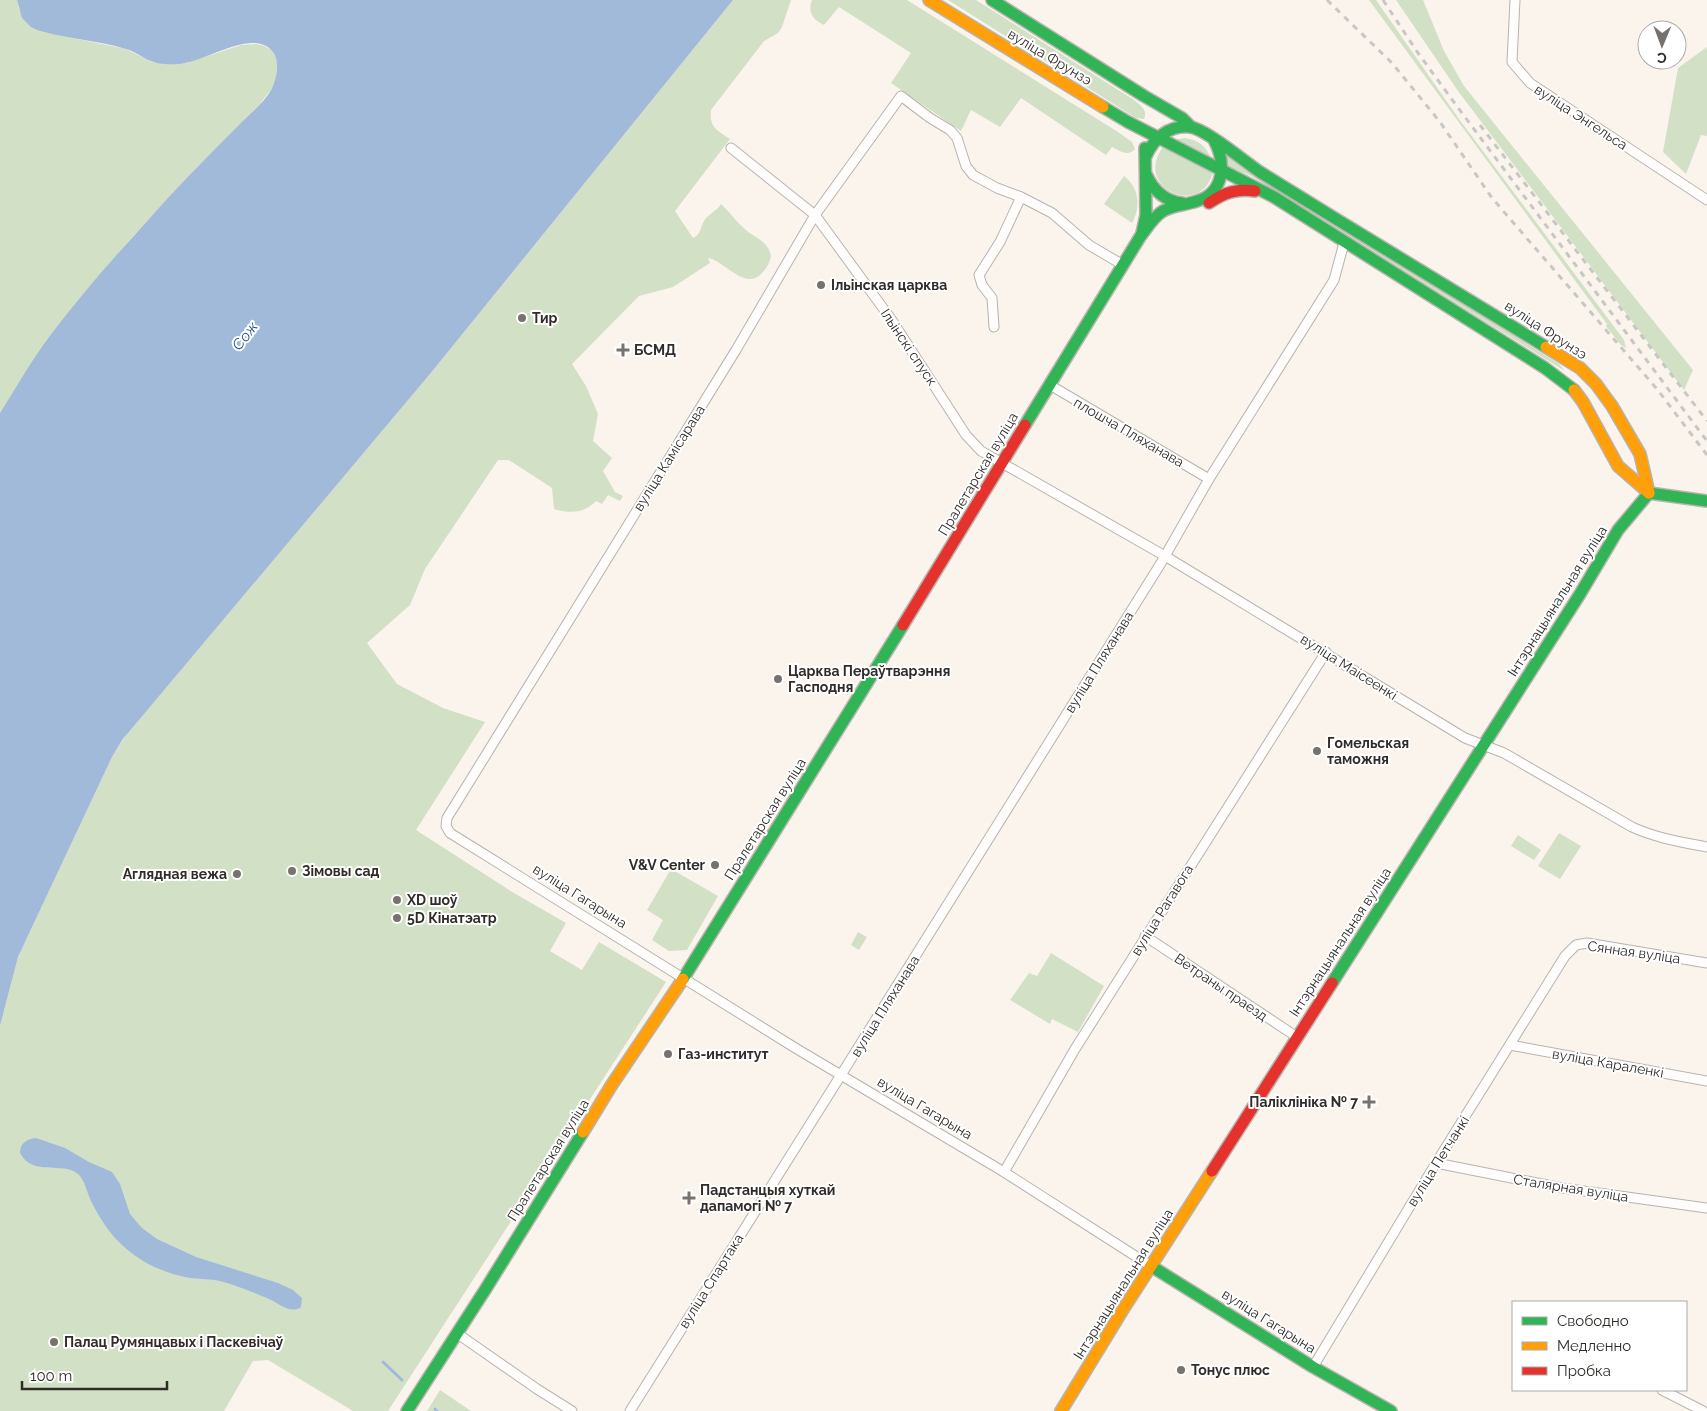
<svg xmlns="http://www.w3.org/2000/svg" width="1707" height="1411" font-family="Raleway,sans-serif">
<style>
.green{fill:#d2e0c6}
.water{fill:#a1bad9}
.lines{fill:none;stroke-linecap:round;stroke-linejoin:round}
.stream{stroke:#a1bad9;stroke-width:3}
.street-casing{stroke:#b8b3ae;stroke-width:11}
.fast-casing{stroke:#b8b3ae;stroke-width:14}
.slow-casing{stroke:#b8b3ae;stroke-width:14}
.jam-casing{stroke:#b8b3ae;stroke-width:14}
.street{stroke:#fefdfc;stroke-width:9}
.fast{stroke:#30b455;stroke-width:11}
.slow{stroke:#ff9f0a;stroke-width:11}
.jam{stroke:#e5322d;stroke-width:11}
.rail{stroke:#c9c7c5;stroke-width:3;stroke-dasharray:6 6;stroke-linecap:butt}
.poi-dot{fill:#77726d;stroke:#fff;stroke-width:2}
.labels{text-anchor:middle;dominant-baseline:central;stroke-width:4;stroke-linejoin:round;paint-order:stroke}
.street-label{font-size:14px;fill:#302c28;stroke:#fff}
.poi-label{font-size:14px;font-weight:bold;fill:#302c28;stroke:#fff;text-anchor:start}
.water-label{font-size:15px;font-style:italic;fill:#215490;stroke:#fff}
</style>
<rect width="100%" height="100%" fill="#faf4ed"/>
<g class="green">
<path d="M 0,0 L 17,0 L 19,9 L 44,32 L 126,49 L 152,62 L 168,64 L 186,63 L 241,45 L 255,44 L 262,45 L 272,50 L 277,61 L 277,69 L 276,78 L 272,88 L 259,105 L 174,192 L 132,237 L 66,315 L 48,339 L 0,413 Z"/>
<path d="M 733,0 L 791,0 L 782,27 L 778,33 L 764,41 L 711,110 C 709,128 717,130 730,139 L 675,211 L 693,238 C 701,234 700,228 704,221 C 708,214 717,211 721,204 C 730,212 737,223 747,231 C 757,239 768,241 771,256 C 770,262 767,268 762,273 C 746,292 725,261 708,258 L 710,263 L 673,287 L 639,296 L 572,364 L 586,386 L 598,414 L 593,441 L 612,458 L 603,471 L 615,492 L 623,496 L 620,501 L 608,495 L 602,504 L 596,501 C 585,513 570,514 554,509 L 552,488 L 509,460 L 498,460 L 425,569 L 410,605 L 367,643 L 397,684 L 443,708 L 485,722 L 416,830 L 514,893 L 566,923 L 550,951 L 582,970 L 599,942 L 666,982 L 388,1411 L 353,1411 L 268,1360 L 253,1361 L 224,1411 L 0,1411 L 0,1026 L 18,957 L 112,757 L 127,734 L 430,374 Z"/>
<path d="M 812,0 L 907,0 L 1118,132 L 1132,142 L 1135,149 C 1128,157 1120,151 1112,147 L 1106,155 L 1021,98 L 1000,127 L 971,110 L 961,131 L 891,83 L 911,53 L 839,7 L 824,25 C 813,20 807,12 812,0 Z"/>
<path d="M 948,0 L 976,0 L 1131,98 C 1138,103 1149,110 1144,119 L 1136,118 Z"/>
<path d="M 1369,0 L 1376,0 L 1459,119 L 1624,340 L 1626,348 L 1621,345 L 1606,326 L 1607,324 Z"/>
<path d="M 1396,0 L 1423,0 L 1444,51 L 1464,86 L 1693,370 L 1684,390 L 1458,91 Z"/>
<path d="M 1707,47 L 1707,136 L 1701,135 L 1686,174 L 1663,152 L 1678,68 Z"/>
<path d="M 1185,138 C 1199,140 1205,146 1211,158 L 1174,140 Z"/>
<path d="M 1163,147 L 1213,171 C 1203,219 1132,189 1163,147 Z"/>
<path d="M 1225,155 L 1559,364 L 1565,371 L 1251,176 L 1227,166 Z"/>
<path d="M 1124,176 C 1139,187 1141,207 1132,223 L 1104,204 Z"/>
<path d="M 1559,833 L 1581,846 L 1560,879 L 1538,866 Z"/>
<path d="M 1518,835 L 1541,850 L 1534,860 L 1511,846 Z"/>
<path d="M 671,869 L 718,896 L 687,950 L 669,951 L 652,940 L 663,920 L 647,910 Z"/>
<path d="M 858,932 L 867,937 L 859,950 L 851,945 Z"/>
<path d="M 1051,953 L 1104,986 L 1078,1032 L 1052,1019 L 1050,1024 L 1010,1000 L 1029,973 L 1037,976 Z"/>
<path d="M 440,1390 L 471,1411 L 427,1411 Z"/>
</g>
<g class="water">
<path d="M 17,0 L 733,0 L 430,374 L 123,739 L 112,757 L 18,957 L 0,1026 L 0,413 C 16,388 31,361 49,337 C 85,289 126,244 167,199 C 190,174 214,150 238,126 C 249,114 263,104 271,90 C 278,76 282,55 266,46 C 244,34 204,62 179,64 C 168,65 156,64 146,59 C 139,55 133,51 126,49 C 97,40 66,39 37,30 L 31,27 L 22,18 Z"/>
<path d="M 36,1138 L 65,1148 L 89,1162 L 112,1172 L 120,1184 L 130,1214 L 142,1228 L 157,1239 L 196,1257 L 278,1283 L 293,1290 L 302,1298 L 301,1307 C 291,1315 277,1302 267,1298 C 252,1292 236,1285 220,1281 C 210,1279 200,1279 190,1278 C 165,1274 140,1262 122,1245 C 109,1233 99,1217 91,1201 C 87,1193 85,1180 78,1174 C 64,1161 32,1177 20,1153 C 20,1143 27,1139 36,1138 Z"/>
</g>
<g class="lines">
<g class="stream">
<path d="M 383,1362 L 402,1380"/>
<path d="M 435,1409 L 437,1411"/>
</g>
<defs>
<g id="street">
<path d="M 1515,0 L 1512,62 L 1530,83 L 1707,200"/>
<path d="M 731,148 L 815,215 L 891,319 L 966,435 L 981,451 L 1165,556 L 1465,738 L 1504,753 L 1632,827 C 1656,838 1681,842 1707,847"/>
<path d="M 1021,197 L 1052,213 L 1089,245 L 1123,265"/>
<path d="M 994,327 L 992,298 L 982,285 L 979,275 L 1000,242 L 1021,197 L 997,188 L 973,175 L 966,166 L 957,138 L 950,130 L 930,118 L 901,96 L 815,215 L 736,350 L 447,818 L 446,826 L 450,833 L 797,1049 L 1004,1172 L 1151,1266"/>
<path d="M 1050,385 L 1209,479"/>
<path d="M 1145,936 L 1297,1037"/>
<path d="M 1510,1045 L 1707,1081"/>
<path d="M 1436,1163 L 1562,1188 L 1707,1208"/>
<path d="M 1004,1172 L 1075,1049 L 1326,652"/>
<path d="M 458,1334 L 537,1389 L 572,1411"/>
<path d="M 1313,1367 L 1436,1163 L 1565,956 L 1576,945 L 1587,943 L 1707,963"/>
<path d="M 1662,1390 L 1703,1411"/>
<path d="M 630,1411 L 841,1075 L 1161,563 L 1209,479 L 1334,280 L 1344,243"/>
</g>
<g id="fast">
<path d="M 992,0 L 1144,96 L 1182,118 L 1191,127"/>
<path d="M 1103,107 L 1128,122 L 1274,197 L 1545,368 L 1574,390"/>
<path d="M 1146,156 C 1154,138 1169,125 1190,127 C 1206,129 1244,161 1260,172 C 1355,231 1451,289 1546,347"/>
<path d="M 1147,176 C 1154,191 1165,201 1182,203"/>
<path d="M 1142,233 L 1146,215 L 1145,148"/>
<path d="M 1025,425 L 1140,237 C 1147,228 1153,217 1163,211 C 1173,205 1186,205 1197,201 C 1225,193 1226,162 1214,140"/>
<path d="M 1649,493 L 1707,501"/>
<path d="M 683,979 L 903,625"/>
<path d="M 1332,983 L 1580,594 L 1618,530 L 1649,493"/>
<path d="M 1151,1266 L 1313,1367 L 1391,1411"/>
<path d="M 407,1411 L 485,1290 L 583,1132"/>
</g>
<g id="slow">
<path d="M 929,0 L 1103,107"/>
<path d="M 1546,347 L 1580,368 L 1596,384 L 1612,406 L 1640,454 L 1649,493"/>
<path d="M 1574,390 L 1583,402 L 1618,466 L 1649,493"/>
<path d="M 583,1132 L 611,1086 L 683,979"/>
<path d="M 1061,1411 L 1122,1311 L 1212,1171"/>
</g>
<g id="jam">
<path d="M 1209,203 C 1224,193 1237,188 1255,191"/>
<path d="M 903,625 L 1025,425"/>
<path d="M 1212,1171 L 1332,983"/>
</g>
</defs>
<use href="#street" class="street-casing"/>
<use href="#fast" class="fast-casing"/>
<use href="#slow" class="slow-casing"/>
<use href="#jam" class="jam-casing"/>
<use href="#street" class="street"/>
<use href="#fast" class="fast"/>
<use href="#slow" class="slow"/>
<use href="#jam" class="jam"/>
<g class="rail">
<path d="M 1327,0 L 1392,63 L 1440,122 L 1492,198 L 1657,389 L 1707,455"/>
<path d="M 1383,0 L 1418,53 L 1456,105 L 1707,441"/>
<path d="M 1480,125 L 1707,421"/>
</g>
</g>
<g class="poi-dot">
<circle cx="821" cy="285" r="5"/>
<circle cx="522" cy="318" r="5"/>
<path d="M620.5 342.5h5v5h5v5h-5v5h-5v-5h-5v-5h5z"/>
<circle cx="778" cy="679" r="5"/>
<circle cx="1317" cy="751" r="5"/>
<circle cx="715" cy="865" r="5"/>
<circle cx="292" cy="871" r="5"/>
<circle cx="237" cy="874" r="5"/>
<circle cx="397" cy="900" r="5"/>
<circle cx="397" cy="918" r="5"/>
<circle cx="668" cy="1054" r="5"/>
<path d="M1366.5 1094.5h5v5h5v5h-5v5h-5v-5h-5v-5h5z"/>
<path d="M686.5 1190.5h5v5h5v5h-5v5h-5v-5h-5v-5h5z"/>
<circle cx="54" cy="1342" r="5"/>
<circle cx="1181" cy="1370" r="5"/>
</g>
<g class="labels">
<g class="street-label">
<text transform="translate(1050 57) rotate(31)">вуліца Фрунзэ</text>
<text transform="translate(1581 117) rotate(33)">вуліца Энгельса</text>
<text transform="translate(1546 330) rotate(33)">вуліца Фрунзэ</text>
<text transform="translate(909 347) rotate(56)">Ільінскі спуск</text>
<text transform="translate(1129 432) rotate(30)">плошча Пляханава</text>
<text transform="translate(669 458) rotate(-58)">вуліца Камісарава</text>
<text transform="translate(978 474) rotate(-59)">Пралетарская вуліца</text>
<text transform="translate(1557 601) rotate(-58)">Інтэрнацыянальная вуліца</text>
<text transform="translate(1099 662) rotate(-58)">вуліца Пляханава</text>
<text transform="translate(1349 667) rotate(32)">вуліца Маісеенкі</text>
<text transform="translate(765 819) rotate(-58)">Пралетарская вуліца</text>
<text transform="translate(580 896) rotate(32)">вуліца Гагарына</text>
<text transform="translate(1162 910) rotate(-58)">вуліца Рагавога</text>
<text transform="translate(1340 942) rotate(-57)">Інтэрнацыянальная вуліца</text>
<text transform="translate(1634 952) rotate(8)">Сянная вуліца</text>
<text transform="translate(1221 987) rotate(34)">Ветраны праезд</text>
<text transform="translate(885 1006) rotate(-58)">вуліца Пляханава</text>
<text transform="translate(1608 1063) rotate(10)">вуліца Караленкі</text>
<text transform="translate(925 1108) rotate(31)">вуліца Гагарына</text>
<text transform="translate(548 1160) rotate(-58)">Пралетарская вуліца</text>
<text transform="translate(1438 1161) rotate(-58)">вуліца Петчанкі</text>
<text transform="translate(1571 1188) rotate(9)">Сталярная вуліца</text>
<text transform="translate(711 1281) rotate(-58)">вуліца Спартака</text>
<text transform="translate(1123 1284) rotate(-58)">Інтэрнацыянальная вуліца</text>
<text transform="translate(1269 1321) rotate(32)">вуліца Гагарына</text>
</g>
<g class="poi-label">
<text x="831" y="285">Ільінская царква</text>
<text x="532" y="318">Тир</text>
<text x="634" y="350">БСМД</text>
<text x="788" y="671">Царква Пераўтварэння<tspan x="788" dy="16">Гасподня</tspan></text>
<text x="1327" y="743">Гомельская<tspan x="1327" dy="16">таможня</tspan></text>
<text x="705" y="865" text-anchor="end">V&amp;V Center</text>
<text x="302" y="871">Зімовы сад</text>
<text x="227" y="874" text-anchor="end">Аглядная вежа</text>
<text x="407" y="900">XD шоў</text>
<text x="407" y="918">5D Кінатэатр</text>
<text x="678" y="1054">Газ-институт</text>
<text x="1358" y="1102" text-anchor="end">Паліклініка № 7</text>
<text x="700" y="1190">Падстанцыя хуткай<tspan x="700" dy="16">дапамогі № 7</tspan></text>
<text x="64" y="1342">Палац Румянцавых і Паскевічаў</text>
<text x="1191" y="1370">Тонус плюс</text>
</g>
<g class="water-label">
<text transform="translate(245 336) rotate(-52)">Сож</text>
</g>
</g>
<rect x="1512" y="1301" width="175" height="90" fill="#ffffff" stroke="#acaba9"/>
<rect x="1522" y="1317" width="25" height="8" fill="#30b455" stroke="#acaba9"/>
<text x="1557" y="1326" font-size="15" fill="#302c28">Свободно</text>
<rect x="1522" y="1342" width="25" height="8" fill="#ff9f0a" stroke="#acaba9"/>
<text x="1557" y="1351" font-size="15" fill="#302c28">Медленно</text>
<rect x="1522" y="1367" width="25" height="8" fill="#e5322d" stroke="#acaba9"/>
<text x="1557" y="1376" font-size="15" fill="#302c28">Пробка</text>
<g transform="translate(1662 45) rotate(181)"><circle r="24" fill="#ffffff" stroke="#acaba9"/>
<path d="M0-4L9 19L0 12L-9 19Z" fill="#77726d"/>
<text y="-8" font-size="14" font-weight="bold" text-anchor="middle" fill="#302c28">С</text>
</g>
<path d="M22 1381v8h145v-8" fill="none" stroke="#302c28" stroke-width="2.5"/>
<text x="30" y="1381" font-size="15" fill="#302c28" stroke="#ffffff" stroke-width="4" paint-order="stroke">100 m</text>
</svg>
